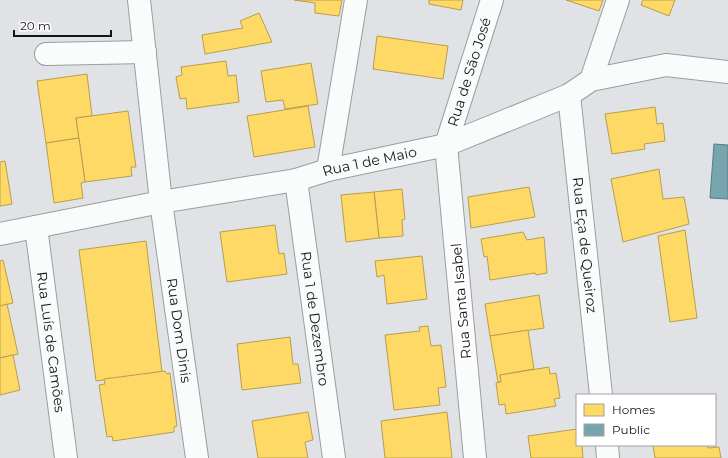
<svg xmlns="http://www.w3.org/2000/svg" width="728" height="458" font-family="Montserrat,sans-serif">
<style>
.homes{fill:#ffd966;stroke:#b89e4e}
.public{fill:#76a5af;stroke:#597a81}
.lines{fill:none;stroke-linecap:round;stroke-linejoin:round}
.minor-casing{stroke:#9b9da0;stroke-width:24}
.minor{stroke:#fafbfb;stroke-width:22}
.labels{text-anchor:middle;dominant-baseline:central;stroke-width:4;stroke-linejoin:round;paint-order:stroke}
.street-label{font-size:14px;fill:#141517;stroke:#fff}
</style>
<rect width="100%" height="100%" fill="#e0e2e6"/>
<g class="homes">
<path d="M 294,0 L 342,0 L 339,16 L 315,13 L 315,3 Z"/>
<path d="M 429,0 L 463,0 L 461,10 L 429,4 Z"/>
<path d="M 566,0 L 603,0 L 599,11 Z"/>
<path d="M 643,0 L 675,0 L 669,16 L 641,5 Z"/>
<path d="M 259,13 L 272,42 L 205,54 L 202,35 L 243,28 L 240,21 Z"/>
<path d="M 377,36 L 448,46 L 443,79 L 373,69 Z"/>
<path d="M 226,61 L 228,76 L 236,75 L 239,102 L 187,109 L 186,98 L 180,99 L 176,77 L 182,75 L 181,67 Z"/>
<path d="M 311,63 L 318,104 L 285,109 L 283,100 L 266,102 L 261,71 Z"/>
<path d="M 87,74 L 92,116 L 76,118 L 79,138 L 46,143 L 37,81 Z"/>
<path d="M 308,106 L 315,147 L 254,157 L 247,116 Z"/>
<path d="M 655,107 L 657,124 L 663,123 L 665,141 L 644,144 L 645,149 L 612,154 L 605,114 Z"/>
<path d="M 128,111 L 136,167 L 131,167 L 132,176 L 85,182 L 76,118 Z"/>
<path d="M 79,138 L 85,182 L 81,183 L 83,198 L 54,203 L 46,143 Z"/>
<path d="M 5,161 L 12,204 L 0,206 L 0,162 Z"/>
<path d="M 659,169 L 663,199 L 684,197 L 689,224 L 623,242 L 611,179 Z"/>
<path d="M 529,187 L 535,217 L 471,228 L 468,197 Z"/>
<path d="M 402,189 L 405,219 L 402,220 L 403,236 L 379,238 L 374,192 Z"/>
<path d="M 374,192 L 379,238 L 346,242 L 341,195 Z"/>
<path d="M 275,225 L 279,254 L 284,253 L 287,274 L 227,282 L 220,232 Z"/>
<path d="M 685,230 L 697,318 L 670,322 L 658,236 Z"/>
<path d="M 523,232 L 527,240 L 544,237 L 547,273 L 536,275 L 535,273 L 490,280 L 487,256 L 484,257 L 481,239 Z"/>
<path d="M 146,241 L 162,372 L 96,381 L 79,250 Z"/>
<path d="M 422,256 L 427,299 L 387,304 L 384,275 L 377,277 L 375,261 Z"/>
<path d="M 3,260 L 13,303 L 0,306 L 0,261 Z"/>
<path d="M 539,295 L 544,328 L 490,336 L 485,304 Z"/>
<path d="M 7,304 L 18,354 L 0,358 L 0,306 Z"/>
<path d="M 428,326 L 431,346 L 441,345 L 446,387 L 438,388 L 440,405 L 394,410 L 385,335 L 420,331 L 419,327 Z"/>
<path d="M 528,330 L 534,369 L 500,375 L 501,382 L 498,382 L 490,336 Z"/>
<path d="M 290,337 L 293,364 L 298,364 L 301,383 L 242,390 L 237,344 Z"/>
<path d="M 13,355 L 20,390 L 0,395 L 0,358 Z"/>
<path d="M 549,367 L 550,374 L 556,373 L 560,398 L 554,399 L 556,406 L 506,414 L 505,404 L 499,405 L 496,383 L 501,382 L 500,375 Z"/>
<path d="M 165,371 L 167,374 L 170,373 L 177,426 L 174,427 L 174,432 L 113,441 L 112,436 L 107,437 L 99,385 L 105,384 L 104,379 Z"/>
<path d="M 308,412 L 313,440 L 305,442 L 308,458 L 258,458 L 252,421 Z"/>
<path d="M 447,412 L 452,458 L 385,458 L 381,421 Z"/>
<path d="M 577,429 L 577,445 L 582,445 L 583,458 L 531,458 L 528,436 Z"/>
<path d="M 653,445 L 707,445 L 708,448 L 719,447 L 721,458 L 655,458 Z"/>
</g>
<path class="public" d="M 714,144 L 728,145 L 728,199 L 710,198 Z"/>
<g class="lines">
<defs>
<g id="minor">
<path id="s1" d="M 139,0 L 161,202 L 197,458"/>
<path d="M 46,54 L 145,52"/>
<path d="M 591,80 L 618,0"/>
<path id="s2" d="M 569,95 L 601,395"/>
<path d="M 328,170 L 356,0"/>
<path id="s3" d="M 296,180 L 334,458"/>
<path id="s4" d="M 36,227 L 66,458"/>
<path id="s5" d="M 0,234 L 161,202 L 296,180 L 328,170 L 446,145 L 569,95 L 591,80 L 666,65 L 728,72"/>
<path d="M 607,445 L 608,458"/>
<path id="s6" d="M 475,458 L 446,145 L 492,0"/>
</g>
</defs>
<use href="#minor" class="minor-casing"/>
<use href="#minor" class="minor"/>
</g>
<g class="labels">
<g class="street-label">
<text stroke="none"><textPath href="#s6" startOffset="391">Rua de São José</textPath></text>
<text stroke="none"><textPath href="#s5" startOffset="377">Rua 1 de Maio</textPath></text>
<text stroke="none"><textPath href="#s2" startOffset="151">Rua Eça de Queiroz</textPath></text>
<text transform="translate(461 301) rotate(-95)">Rua Santa Isabel</text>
<text stroke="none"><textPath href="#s3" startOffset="140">Rua 1 de Dezembro</textPath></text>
<text stroke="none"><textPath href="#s1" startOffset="333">Rua Dom Dinis</textPath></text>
<text stroke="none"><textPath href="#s4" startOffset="116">Rua Luís de Camões</textPath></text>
</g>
</g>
<rect x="576" y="394" width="140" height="52" fill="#ffffff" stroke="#a1a1a2"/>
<rect x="584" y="404" width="20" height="12" fill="#ffd966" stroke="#a1a1a2"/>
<text x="612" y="414" font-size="12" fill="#141517">Homes</text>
<rect x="584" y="424" width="20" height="12" fill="#76a5af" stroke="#a1a1a2"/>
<text x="612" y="434" font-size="12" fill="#141517">Public</text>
<path d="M14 30v6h97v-6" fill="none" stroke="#141517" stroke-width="2"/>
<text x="20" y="30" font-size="12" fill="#141517" stroke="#ffffff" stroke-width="3" paint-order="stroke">20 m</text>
</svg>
